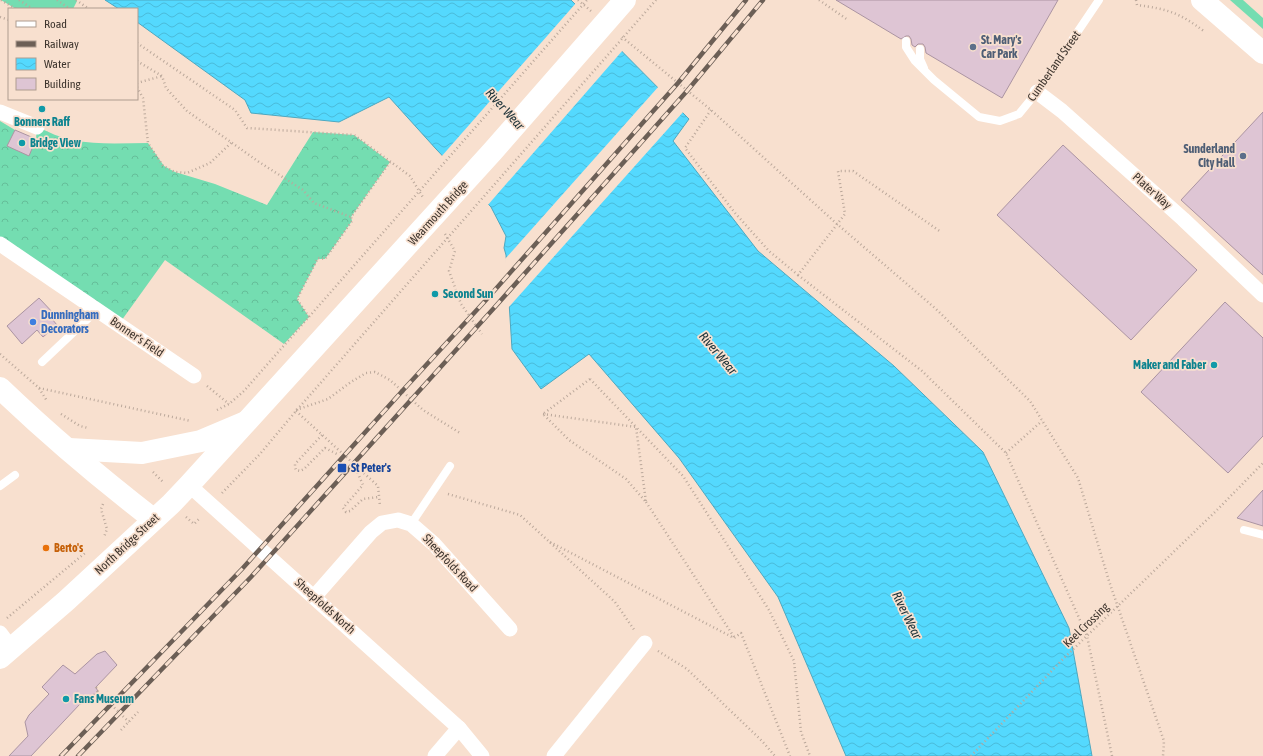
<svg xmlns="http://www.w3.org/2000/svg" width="1263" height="756" font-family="'Asap Condensed',sans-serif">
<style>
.green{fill:#74ddb1}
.forest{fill:url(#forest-crowns)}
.water{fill:url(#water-waves);stroke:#4da8c0}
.pier{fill:#f8e0cf}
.building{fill:#dec5d4;stroke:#ab94a2}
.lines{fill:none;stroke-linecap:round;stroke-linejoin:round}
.path{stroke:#bba89b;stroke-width:2.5;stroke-dasharray:1 3;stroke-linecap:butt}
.lane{stroke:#fff;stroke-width:8}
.street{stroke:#fff;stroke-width:15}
.primary{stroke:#fff;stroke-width:22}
.highway{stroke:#fff;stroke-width:22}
.rail-casing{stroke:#6c5f56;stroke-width:4.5}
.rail{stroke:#f8e0cf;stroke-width:3;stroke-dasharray:9;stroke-linecap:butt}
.service-dot{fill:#5c6f8a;stroke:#f8e0cf;stroke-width:1.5}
.culture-dot{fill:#0f9aa8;stroke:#f8e0cf;stroke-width:1.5}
.shop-dot{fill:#3f7fe0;stroke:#f8e0cf;stroke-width:1.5}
.transit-dot{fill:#1a4fb4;stroke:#f8e0cf;stroke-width:1.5}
.food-dot{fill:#e8710a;stroke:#f8e0cf;stroke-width:1.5}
.labels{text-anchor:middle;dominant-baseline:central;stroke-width:3.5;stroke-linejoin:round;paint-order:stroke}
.service-label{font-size:12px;font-weight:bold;fill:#4e5e75;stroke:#f8e0cf;text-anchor:start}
.street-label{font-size:12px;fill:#3e352e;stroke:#f8e0cf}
.culture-label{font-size:12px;font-weight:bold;fill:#0d838f;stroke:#f8e0cf;text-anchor:start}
.shop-label{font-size:12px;font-weight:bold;fill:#366cbe;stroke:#f8e0cf;text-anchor:start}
.transit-label{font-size:12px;font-weight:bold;fill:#164399;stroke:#f8e0cf;text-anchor:start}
.food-label{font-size:12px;font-weight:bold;fill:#c56008;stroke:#f8e0cf;text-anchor:start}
.water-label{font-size:13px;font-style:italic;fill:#192f36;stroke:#f8e0cf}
</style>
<defs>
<pattern id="forest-crowns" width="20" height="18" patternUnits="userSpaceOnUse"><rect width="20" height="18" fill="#74ddb1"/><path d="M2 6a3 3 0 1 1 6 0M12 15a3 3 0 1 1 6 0" fill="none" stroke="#65be99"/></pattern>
<pattern id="water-waves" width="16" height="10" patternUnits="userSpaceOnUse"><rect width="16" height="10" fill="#54d9fe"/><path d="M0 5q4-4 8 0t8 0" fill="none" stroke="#4abbda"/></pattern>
</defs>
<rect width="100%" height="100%" fill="#f8e0cf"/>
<g class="green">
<path d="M 1,0 L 76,0 L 77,1 L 73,9 L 16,9 Z"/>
<path d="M 1230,0 L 1243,0 L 1263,18 L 1263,29 Z"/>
</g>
<path class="forest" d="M 0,121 L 15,130 L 8,146 L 29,155 L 36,139 L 37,127 C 49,132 60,138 73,140 C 97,145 123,143 148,143 L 164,166 L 175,172 L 215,184 L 267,205 L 313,132 L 354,135 L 390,162 L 351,217 L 352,221 L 325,259 L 318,259 L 297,299 L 309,317 L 284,344 L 165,260 L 119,324 L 0,244 Z"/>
<path class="water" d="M 105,0 L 571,0 L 689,119 L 673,141 L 758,251 L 894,366 L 983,452 L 1069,628 L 1092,756 L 846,756 L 778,597 L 679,458 L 589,354 L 541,389 L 512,349 L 506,255 L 504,248 L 506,236 L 491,207 L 436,149 L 389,97 L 339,122 L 251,113 L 245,100 L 137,22 L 137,9 L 119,9 Z"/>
<g class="pier">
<path d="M 576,3 L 623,50 L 487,206 L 441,157 Z"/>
<path d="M 659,86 L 684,111 L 508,308 L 505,259 Z"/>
</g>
<g class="building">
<path d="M 836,0 L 1058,0 L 1002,98 L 926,53 L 925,47 L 923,44 L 918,44 L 915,47 L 912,45 L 911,39 L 909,36 L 906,36 L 901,39 Z"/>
<path d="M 1263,112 L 1263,275 L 1181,200 Z"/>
<path d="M 15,130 L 36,139 L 29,156 L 7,146 Z"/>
<path d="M 1063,145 L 1197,270 L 1131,340 L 997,215 Z"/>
<path d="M 39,298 L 56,316 L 52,319 L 57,325 L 43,337 L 37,330 L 22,344 L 7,326 Z"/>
<path d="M 1225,302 L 1263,338 L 1263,436 L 1228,473 L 1141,392 Z"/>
<path d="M 1263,490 L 1263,526 L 1237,518 Z"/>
<path d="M 105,651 L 117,665 L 96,687 L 98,692 L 80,704 L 31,756 L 9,756 L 28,736 L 25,722 L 29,715 L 49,694 L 42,687 L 63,665 L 75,674 L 97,654 Z"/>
</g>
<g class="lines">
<g class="path">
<path d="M 1,0 L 16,9"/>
<path d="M 19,0 L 33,9"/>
<path d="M 57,0 L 70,9"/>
<path d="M 76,0 L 89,9"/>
<path d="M 578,0 L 591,11"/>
<path d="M 819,0 L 848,20"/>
<path d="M 1136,0 L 1137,5 C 1168,9 1180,13 1205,32"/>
<path d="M 0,17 L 9,20"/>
<path d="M 622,37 L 711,110 L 837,224 L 936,309 L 1030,401 L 1078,478 L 1109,581 L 1164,741 L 1163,756"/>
<path d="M 137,43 L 235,110 L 247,128 L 354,135 L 410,176 L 424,199"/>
<path d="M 137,61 L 162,76 L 166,88 L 187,111 L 259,162 L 303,190 L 314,203 L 351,217"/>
<path d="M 137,83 L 162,76"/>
<path d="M 137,87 L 143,98 L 148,143 L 163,166 L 175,172 L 187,173 L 210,163 L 232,142"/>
<path d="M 711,110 L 685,148 L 735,213 L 769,251 L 798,275 L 845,214 L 838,171 L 853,171 L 941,232"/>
<path d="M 445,234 L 455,251 L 449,271 L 461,304 L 482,334"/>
<path d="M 798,275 L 922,371 L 1006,453 L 1087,636 L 1112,756"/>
<path d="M 309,317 L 297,299 L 318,258 L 325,259 L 352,221 L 351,217 L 390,162"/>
<path d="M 0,354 L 39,388 L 47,401"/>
<path d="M 590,379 L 636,427 L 646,502 L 626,479 L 569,440 L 543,414 Z"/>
<path d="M 207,386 L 229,404"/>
<path d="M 39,388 L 191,421"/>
<path d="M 217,410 L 229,404 L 244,391 L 587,0"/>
<path d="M 296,410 L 328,399 L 351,382 L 366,373 L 375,372 L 390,380 L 423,410 L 460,433"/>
<path d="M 296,411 L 378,486 L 380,506"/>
<path d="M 61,414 L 80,426 L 88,428"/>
<path d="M 543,414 L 636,427 L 683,476 L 769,610 L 794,661 L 801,732 L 810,756"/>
<path d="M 322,435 L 295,464 L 295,467 L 296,470 L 300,471 L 304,469 L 325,448 L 339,455"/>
<path d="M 1006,453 L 1042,421"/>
<path d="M 356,469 L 363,485 L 343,508 L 346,512 L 350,511 L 363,499 L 379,497"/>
<path d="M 153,472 L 164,483"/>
<path d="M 222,493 L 260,454 L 296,411 L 656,0"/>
<path d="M 448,494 L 520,515 L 615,602 L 635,631"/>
<path d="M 646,502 L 734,637"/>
<path d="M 103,504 L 101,509 L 107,529 L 104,537"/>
<path d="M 186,517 L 194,524 L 200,518"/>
<path d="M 550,542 L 734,638 L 741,633 L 790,756"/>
<path d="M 7,618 L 85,553"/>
<path d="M 658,651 L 687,669 L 762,741 L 775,756"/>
<path d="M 96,687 L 98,692 L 129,722"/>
<path d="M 80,704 L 98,692"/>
<path d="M 121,730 L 138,712"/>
<path d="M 971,756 L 1062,660 L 1217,510 L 1263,463"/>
</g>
<g class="lane">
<path d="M 906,41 L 906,47 L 915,61 L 934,80 L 979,117 L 1000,121 L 1019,114 L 1037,92 L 1099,0"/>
<path d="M 920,49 L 920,59 L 924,68"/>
<path d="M 42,362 L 97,310"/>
<path d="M 0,486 L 15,475"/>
<path d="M 411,524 L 450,466"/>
<path d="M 1244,530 L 1263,535"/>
</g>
<g class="street">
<path d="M 1037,92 L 1062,111 L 1183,219 L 1263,295"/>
<path d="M 0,112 L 37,127"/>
<path d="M 0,244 L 194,376"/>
<path d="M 189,485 L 459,728 L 482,756"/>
<path d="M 314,597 L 371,532 L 382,523 L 398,520 L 411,524 L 434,544 L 510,629"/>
<path d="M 0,633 L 12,649"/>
<path d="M 435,756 L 459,728"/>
<path d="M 554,756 L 645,643"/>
</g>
<g class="primary">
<path d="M 0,388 C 48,434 100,478 153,519"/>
<path d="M 69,449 L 142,453 L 201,441 L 246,422"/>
</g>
<g class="highway">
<path d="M 1202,0 L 1263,53"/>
<path d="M 0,658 L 66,601 L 171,504 L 189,485 L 492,152 L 625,0"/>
</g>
<defs>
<g id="rail">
<path d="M 61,756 L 242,569 L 405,388 L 486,300 L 678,83 L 746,0"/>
<path d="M 78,756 L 251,577 L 494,308 L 687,91 L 763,0"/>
</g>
</defs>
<use href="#rail" class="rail-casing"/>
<use href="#rail" class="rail"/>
</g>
<g class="service-dot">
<circle cx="973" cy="47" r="4"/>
<circle cx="1243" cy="156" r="4"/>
</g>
<g class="culture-dot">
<circle cx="42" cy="109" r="4"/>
<circle cx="22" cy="143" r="4"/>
<circle cx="435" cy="294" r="4"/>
<circle cx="1214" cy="365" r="4"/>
<circle cx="66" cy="699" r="4"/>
</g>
<circle class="shop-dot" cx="33" cy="322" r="4"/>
<rect class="transit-dot" x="337" y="463" width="10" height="10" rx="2"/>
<circle class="food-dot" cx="46" cy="548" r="4"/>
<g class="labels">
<g class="service-label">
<text x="981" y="40">St. Mary's<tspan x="981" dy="14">Car Park</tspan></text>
<text x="1235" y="149" text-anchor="end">Sunderland<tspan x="1235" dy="14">City Hall</tspan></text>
</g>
<g class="street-label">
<text transform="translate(1054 66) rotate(-55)">Cumberland Street</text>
<text transform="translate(1152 191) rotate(42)">Plater Way</text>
<text transform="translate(438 213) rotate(-48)">Wearmouth Bridge</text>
<text transform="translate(137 337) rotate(34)">Bonner's Field</text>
<text transform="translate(127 544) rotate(-43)">North Bridge Street</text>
<text transform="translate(450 563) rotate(47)">Sheepfolds Road</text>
<text transform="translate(325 606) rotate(42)">Sheepfolds North</text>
<text transform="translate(1086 625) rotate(-44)">Keel Crossing</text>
</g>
<g class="culture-label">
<text x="42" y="122" text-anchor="middle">Bonners Raff</text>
<text x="30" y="143">Bridge View</text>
<text x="443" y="294">Second Sun</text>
<text x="1206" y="365" text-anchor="end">Maker and Faber</text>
<text x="74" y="699">Fans Museum</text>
</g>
<g class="shop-label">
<text x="41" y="315">Dunningham<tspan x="41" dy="14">Decorators</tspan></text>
</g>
<g class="transit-label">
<text x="351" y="468">St Peter's</text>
</g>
<g class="food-label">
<text x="54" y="548">Berto's</text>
</g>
<g class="water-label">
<text transform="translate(505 109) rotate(48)">River Wear</text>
<text transform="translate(718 353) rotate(50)">River Wear</text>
<text transform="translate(907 615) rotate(64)">River Wear</text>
</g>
</g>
<rect x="8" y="8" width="130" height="92" fill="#f8e0cf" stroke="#ae9c8f"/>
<rect x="16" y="21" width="20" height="6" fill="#ffffff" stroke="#ae9c8f"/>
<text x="44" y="28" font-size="12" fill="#3e352e">Road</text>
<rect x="16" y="41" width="20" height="6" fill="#6c5f56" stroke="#ae9c8f"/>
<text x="44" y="48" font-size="12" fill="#3e352e">Railway</text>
<rect x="16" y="58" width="20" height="12" fill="url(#water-waves)" stroke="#ae9c8f"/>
<text x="44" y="68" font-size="12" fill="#3e352e">Water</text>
<rect x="16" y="78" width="20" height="12" fill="#dec5d4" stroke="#ae9c8f"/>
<text x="44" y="88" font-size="12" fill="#3e352e">Building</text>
</svg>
